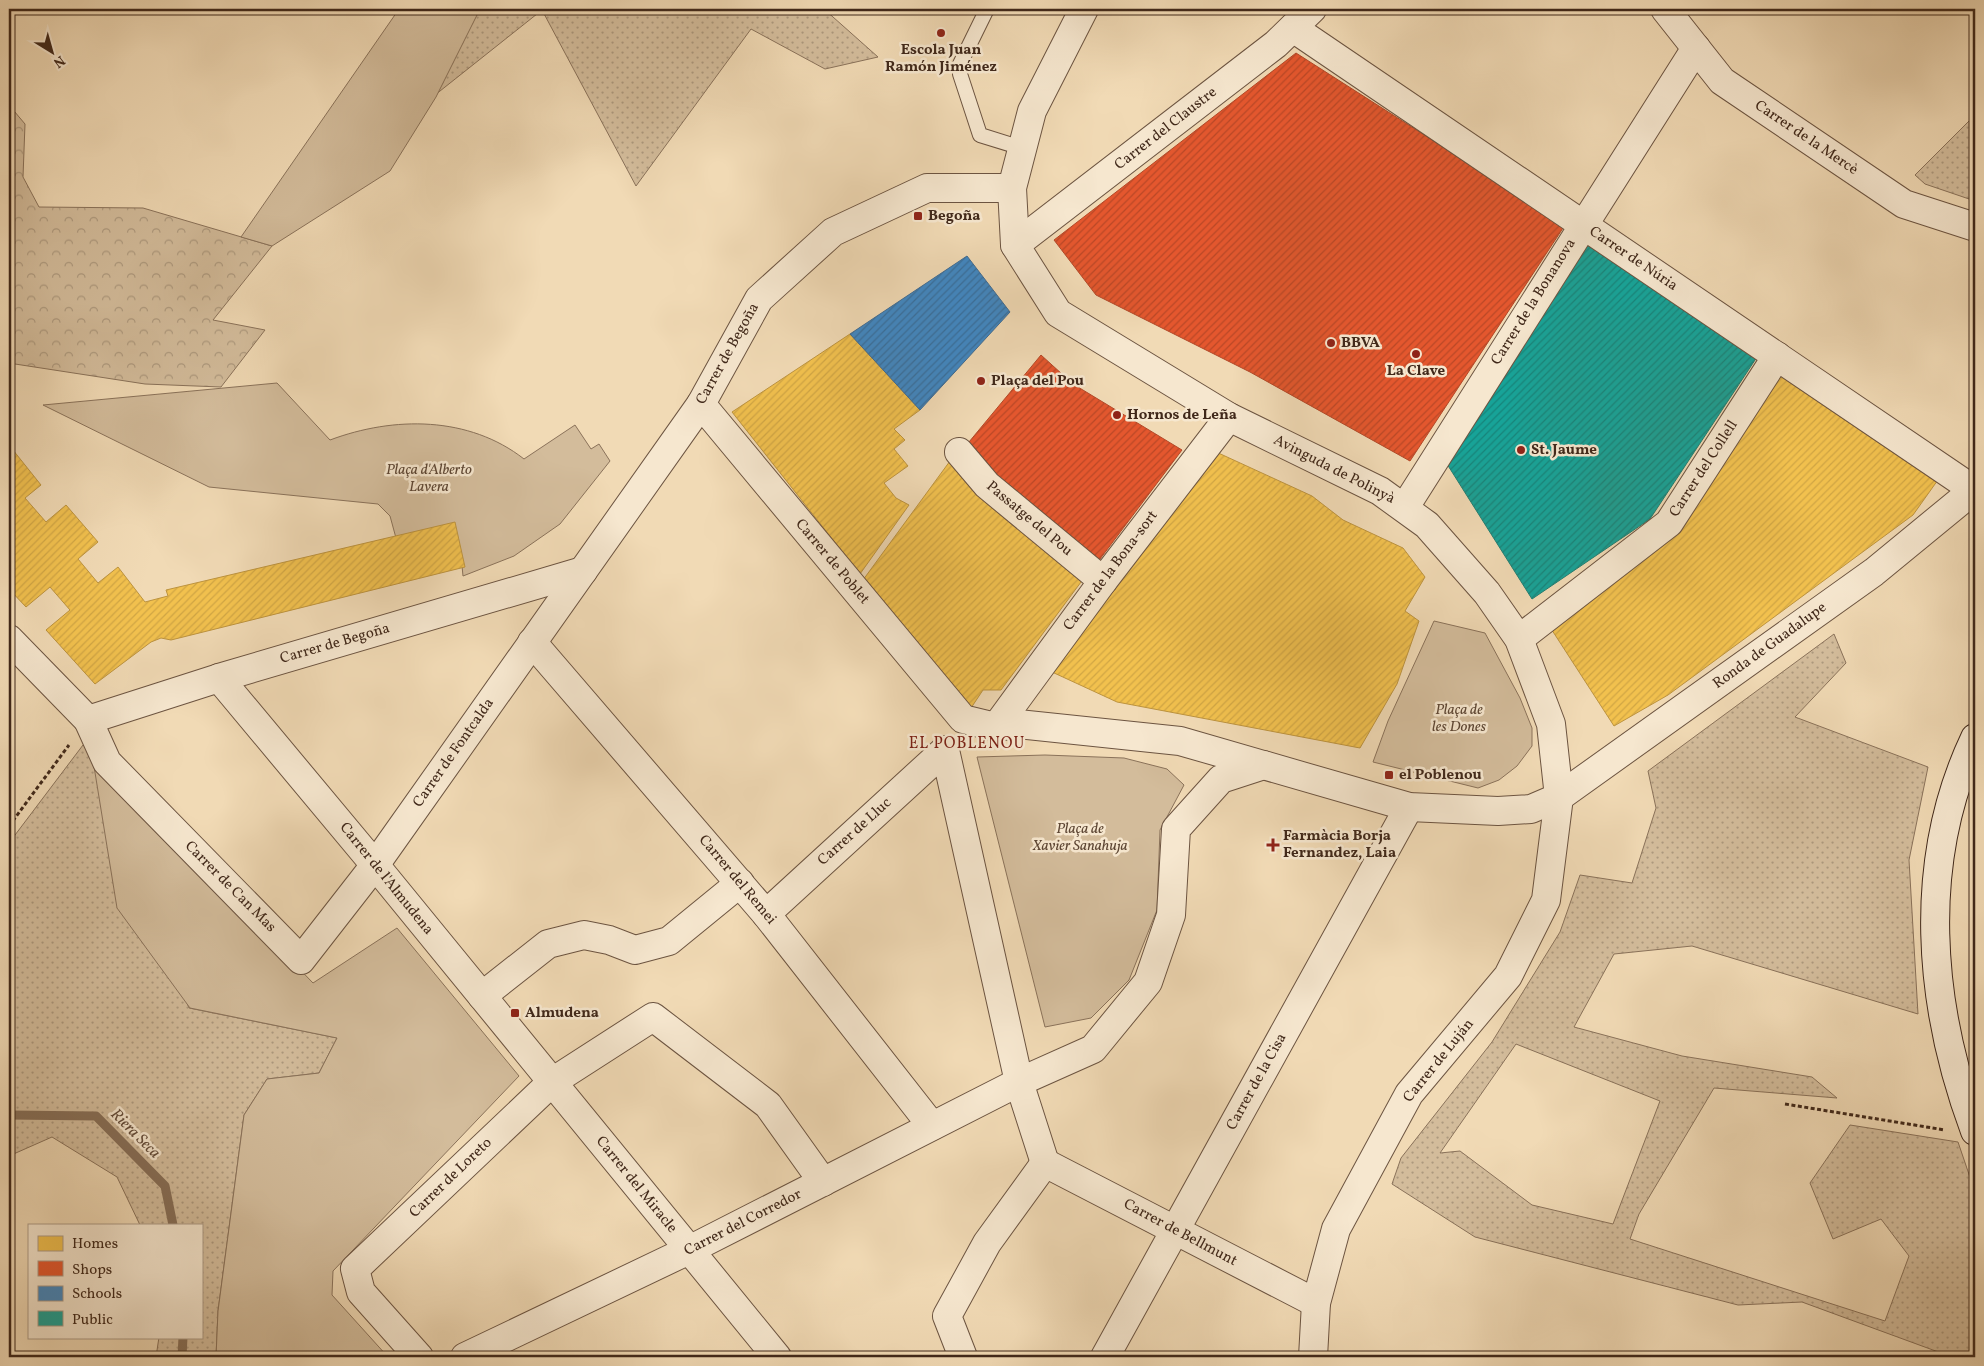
<svg xmlns="http://www.w3.org/2000/svg" width="1984" height="1366" font-family="Vollkorn,serif">
<style>
.grass{fill:url(#grass-dots);stroke:#8a725a;fill-rule:evenodd}
.forest{fill:url(#forest-crowns);stroke:#8a725a}
.green{fill:#d3bc9b;stroke:#8a725a}
.homes{fill:url(#homes-hatch);stroke:#bd933e}
.shops{fill:url(#shops-hatch);stroke:#b34928}
.schools{fill:url(#schools-hatch);stroke:#3f6b92}
.public{fill:url(#public-hatch);stroke:#237e72}
.lines{fill:none;stroke-linecap:round;stroke-linejoin:round}
.stream{stroke:#866e57;stroke-width:9}
.service-casing{stroke:#6c5441;stroke-width:16}
.minor-casing{stroke:#6c5441;stroke-width:30}
.tertiary-casing{stroke:#6c5441;stroke-width:30}
.secondary-casing{stroke:#40281a;stroke-width:30}
.path{stroke:#40281a;stroke-width:3;stroke-dasharray:4 2.5;stroke-linecap:butt}
.service{stroke:#f6e7cf;stroke-width:14}
.minor{stroke:#f6e7cf;stroke-width:28}
.tertiary{stroke:#f6e7cf;stroke-width:28}
.secondary{stroke:#f6e7cf;stroke-width:28}
.poi-dot{fill:#8f2418;stroke:#f6e7cf;stroke-width:2}
.labels{text-anchor:middle;dominant-baseline:central;stroke-width:5;stroke-linejoin:round;paint-order:stroke}
.poi-label{font-size:15px;font-weight:bold;fill:#40281a;stroke:#f6e7cf;text-anchor:start}
.street-label{font-size:15px;fill:#40281a;stroke:#f6e7cf}
.park-label{font-size:15px;font-style:italic;fill:#5d4634;stroke:#f6e7cf}
.neighbourhood-label{font-size:16px;letter-spacing:1px;fill:#7a1f14;stroke:#f6e7cf}
.water-label{font-size:16px;font-style:italic;fill:#634b39;stroke:#f6e7cf}
</style>
<defs>
<pattern id="grass-dots" width="8" height="8" patternUnits="userSpaceOnUse" patternTransform="scale(1.25)"><rect width="8" height="8" fill="#d3bc9b"/><path d="M2 2h.1M6 6h.1" fill="none" stroke="#ad997e" stroke-width="1.8" stroke-linecap="round"/></pattern>
<pattern id="forest-crowns" width="20" height="18" patternUnits="userSpaceOnUse" patternTransform="scale(1.25)"><rect width="20" height="18" fill="#d3bc9b"/><path d="M2 6a3 3 0 1 1 6 0M12 15a3 3 0 1 1 6 0" fill="none" stroke="#ad997e"/></pattern>
<pattern id="homes-hatch" width="6" height="6" patternUnits="userSpaceOnUse" patternTransform="scale(1.25)"><rect width="6" height="6" fill="#f2c14e"/><path d="M-1 1l2-2M0 6l6-6M5 7l2-2" fill="none" stroke="#d1a644"/></pattern>
<pattern id="shops-hatch" width="6" height="6" patternUnits="userSpaceOnUse" patternTransform="scale(1.25)"><rect width="6" height="6" fill="#e4572e"/><path d="M-1 1l2-2M0 6l6-6M5 7l2-2" fill="none" stroke="#ba4826"/></pattern>
<pattern id="schools-hatch" width="6" height="6" patternUnits="userSpaceOnUse" patternTransform="scale(1.25)"><rect width="6" height="6" fill="#3f88c5"/><path d="M-1 1l2-2M0 6l6-6M5 7l2-2" fill="none" stroke="#366f9f"/></pattern>
<pattern id="public-hatch" width="6" height="6" patternUnits="userSpaceOnUse" patternTransform="scale(1.25)"><rect width="6" height="6" fill="#17a398"/><path d="M-1 1l2-2M0 6l6-6M5 7l2-2" fill="none" stroke="#16857b"/></pattern>
</defs>
<rect width="100%" height="100%" fill="#f1dab5"/>
<filter id="stains"><feTurbulence type="fractalNoise" baseFrequency=".004" numOctaves="4"/><feColorMatrix values="0 0 0 0 .2 0 0 0 0 .09 0 0 0 0 .02 0 0 0 .5 -.17"/></filter>
<radialGradient id="worn" r=".72"><stop offset=".6" stop-color="#630" stop-opacity="0"/><stop offset="1" stop-color="#630" stop-opacity=".3"/></radialGradient>
<g class="grass">
<path d="M 479,9 L 824,9 L 878,57 L 825,69 L 751,29 L 636,186 L 542,10 L 435,95 Z"/>
<path d="M 1971,119 L 1975,120 L 1975,201 L 1925,184 L 1915,175 Z"/>
<path d="M 1834,634 L 1846,663 L 1795,717 L 1928,767 L 1909,860 L 1918,1014 L 1692,946 L 1614,954 L 1574,1027 L 1682,1056 L 1812,1077 L 1837,1098 L 1714,1088 L 1639,1214 L 1630,1239 L 1885,1321 L 1909,1256 L 1881,1219 L 1833,1239 L 1810,1183 L 1850,1125 L 1958,1142 L 1975,1192 L 1975,1357 L 1952,1357 L 1802,1302 L 1738,1305 L 1475,1237 L 1392,1184 L 1401,1158 L 1492,1042 L 1560,932 L 1580,875 L 1632,883 L 1656,808 L 1648,771 ZM 1516,1044 L 1660,1101 L 1613,1224 L 1532,1205 L 1460,1151 L 1440,1153 Z"/>
<path d="M 83,745 L 92,754 L 189,1008 L 337,1038 L 319,1073 L 267,1079 L 244,1115 L 218,1311 L 216,1357 L 156,1357 L 159,1337 L 201,1337 L 201,1225 L 140,1225 L 117,1177 L 52,1137 L 9,1156 L 9,843 Z"/>
</g>
<path class="forest" d="M 9,105 L 25,124 L 23,177 L 39,207 L 143,208 L 272,246 L 213,320 L 265,330 L 221,387 L 145,384 L 15,364 L 9,369 Z"/>
<g class="green">
<path d="M 399,9 L 480,9 L 436,97 L 390,171 L 272,246 L 241,237 Z"/>
<path d="M 277,383 L 330,440 C 394,416 469,416 524,459 L 575,425 L 591,449 L 599,444 L 610,461 L 560,524 L 514,556 L 463,576 L 462,566 L 396,538 L 390,516 L 378,504 L 209,487 L 43,405 Z"/>
<path d="M 1434,621 L 1485,633 L 1520,698 L 1532,728 L 1532,746 L 1517,766 L 1499,780 L 1478,788 L 1373,762 L 1388,721 Z"/>
<path d="M 92,754 L 313,983 L 397,928 L 519,1076 L 333,1271 L 332,1295 L 388,1357 L 216,1357 L 218,1311 L 244,1115 L 267,1079 L 319,1073 L 337,1038 L 190,1008 L 117,908 Z"/>
<path d="M 1045,755 L 1124,758 L 1167,769 L 1184,785 L 1160,830 L 1157,910 L 1129,980 L 1091,1018 L 1045,1027 L 977,757 Z"/>
</g>
<g class="homes">
<path d="M 850,334 L 920,410 L 894,429 L 905,440 L 894,449 L 908,466 L 884,483 L 896,498 L 909,505 L 860,574 L 732,412 Z"/>
<path d="M 1780,372 L 1945,470 L 1913,515 L 1668,695 L 1614,726 L 1548,624 L 1674,534 Z"/>
<path d="M 9,445 L 41,485 L 25,498 L 46,522 L 66,505 L 98,542 L 78,559 L 98,583 L 118,567 L 145,602 L 168,596 L 166,590 L 455,522 L 465,567 L 171,640 L 161,638 L 151,642 L 95,684 L 46,630 L 70,610 L 50,587 L 26,607 L 9,589 L 9,552 L 13,548 L 9,543 Z"/>
<path d="M 1214,451 L 1312,496 L 1343,520 L 1403,548 L 1425,577 L 1405,611 L 1419,621 L 1397,684 L 1360,748 L 1117,702 L 1052,672 Z"/>
<path d="M 950,461 L 1084,578 L 1001,690 L 983,690 L 969,711 L 863,580 Z"/>
</g>
<g class="shops">
<path d="M 1296,53 L 1565,225 L 1410,461 L 1250,372 L 1096,295 L 1054,240 Z"/>
<path d="M 1041,355 L 1073,384 L 1182,450 L 1097,563 L 964,448 Z"/>
</g>
<path class="schools" d="M 967,256 L 1010,312 L 920,410 L 850,334 Z"/>
<path class="public" d="M 1584,243 L 1759,354 L 1650,519 L 1532,599 L 1447,464 Z"/>
<g class="lines">
<g class="stream">
<path d="M 9,1115 L 96,1116 L 165,1186 L 173,1225"/>
<path d="M 182,1357 L 183,1337"/>
</g>
<defs>
<path id="service" d="M 987,9 L 960,64 L 960,74 L 980,135 L 1022,148"/>
<g id="minor">
<path d="M 1665,9 L 1722,81 L 1904,204 L 1975,227"/>
<path d="M 1293,28 L 1974,490"/>
<path d="M 1015,245 L 1276,44 L 1312,9"/>
<path d="M 701,404 L 963,719 L 996,727 L 1018,724 L 1180,741 L 1409,807 L 1498,811 L 1531,809 L 1559,797 L 1874,572 L 1975,489"/>
<path d="M 959,452 L 987,485 L 1103,581"/>
<path d="M 1405,507 L 1696,48"/>
<path d="M 9,639 L 88,720 L 219,678 L 583,571"/>
<path d="M 1519,639 L 1669,523 L 1777,356"/>
<path d="M 532,642 L 766,914 L 932,1126"/>
<path d="M 219,678 L 375,865 L 777,1357"/>
<path d="M 88,720 L 107,762 L 301,960 L 375,865 L 701,404 L 759,299 L 833,232 L 927,188 L 1012,188"/>
<path d="M 996,727 L 1103,581 L 1229,417"/>
<path d="M 766,914 L 945,750 L 1019,1082 L 1045,1163"/>
<path d="M 482,996 L 548,944 L 584,935 L 609,940 L 635,950 L 669,941 L 740,883"/>
<path d="M 1045,1163 L 1316,1303"/>
<path d="M 419,1357 L 361,1292 L 355,1269 L 552,1082 L 653,1017 L 768,1105 L 823,1182"/>
<path d="M 465,1357 L 689,1250 L 1019,1082 L 1093,1049 L 1148,982 L 1171,915 L 1176,829 L 1221,779 L 1264,765"/>
<path d="M 963,1357 L 947,1316 L 987,1243 L 1045,1163"/>
<path d="M 1105,1357 L 1409,807"/>
</g>
<path id="tertiary" d="M 1084,9 L 1032,111 L 1012,188 L 1015,245 L 1058,313 L 1229,417 L 1380,491 L 1427,525 L 1487,593 L 1519,639 L 1551,724 L 1559,797 L 1546,900 L 1508,976 L 1409,1094 L 1336,1229 L 1316,1303 L 1313,1357"/>
<path id="secondary" d="M 1975,738 C 1916,862 1928,1005 1975,1131"/>
</defs>
<use href="#service" class="service-casing"/>
<use href="#minor" class="minor-casing"/>
<use href="#tertiary" class="tertiary-casing"/>
<use href="#secondary" class="secondary-casing"/>
<g class="path">
<path d="M 9,826 L 69,745"/>
<path d="M 1785,1104 L 1945,1130"/>
</g>
<use href="#service" class="service"/>
<use href="#minor" class="minor"/>
<use href="#tertiary" class="tertiary"/>
<use href="#secondary" class="secondary"/>
</g>
<g class="poi-dot">
<circle cx="941" cy="33" r="5"/>
<rect x="913" y="211" width="10" height="10" rx="2.5"/>
<circle cx="1331" cy="343" r="5"/>
<circle cx="1416" cy="354" r="5"/>
<circle cx="981" cy="381" r="5"/>
<circle cx="1117" cy="415" r="5"/>
<circle cx="1521" cy="450" r="5"/>
<rect x="1384" y="770" width="10" height="10" rx="2.5"/>
<path d="M1270.5 837.5h5v5h5v5h-5v5h-5v-5h-5v-5h5z"/>
<rect x="510" y="1008" width="10" height="10" rx="2.5"/>
</g>
<g class="labels">
<g class="poi-label">
<text x="941" y="50" text-anchor="middle">Escola Juan<tspan x="941" dy="17">Ramón Jiménez</tspan></text>
<text x="928" y="216">Begoña</text>
<text x="1341" y="343">BBVA</text>
<text x="1416" y="371" text-anchor="middle">La Clave</text>
<text x="991" y="381">Plaça del Pou</text>
<text x="1127" y="415">Hornos de Leña</text>
<text x="1531" y="450">St. Jaume</text>
<text x="1399" y="775">el Poblenou</text>
<text x="1283" y="836">Farmàcia Borja<tspan x="1283" dy="17">Fernandez, Laia</tspan></text>
<text x="525" y="1013">Almudena</text>
</g>
<g class="street-label">
<text transform="translate(1166 129) rotate(-38)">Carrer del Claustre</text>
<text transform="translate(1806 138) rotate(34)">Carrer de la Mercè</text>
<text transform="translate(1633 259) rotate(34)">Carrer de Núria</text>
<text transform="translate(1534 302) rotate(-58)">Carrer de la Bonanova</text>
<text transform="translate(728 354) rotate(-61)">Carrer de Begoña</text>
<text transform="translate(1704 469) rotate(-57)">Carrer del Collell</text>
<text transform="translate(1334 470) rotate(27)">Avinguda de Polinyà</text>
<text transform="translate(1029 519) rotate(40)">Passatge del Pou</text>
<text transform="translate(832 562) rotate(50)">Carrer de Poblet</text>
<text transform="translate(1111 571) rotate(-53)">Carrer de la Bona-sort</text>
<text transform="translate(335 644) rotate(-16)">Carrer de Begoña</text>
<text transform="translate(1770 646) rotate(-36)">Ronda de Guadalupe</text>
<text transform="translate(454 753) rotate(-55)">Carrer de Fontcalda</text>
<text transform="translate(855 832) rotate(-42)">Carrer de Lluc</text>
<text transform="translate(386 879) rotate(51)">Carrer de l'Almudena</text>
<text transform="translate(737 880) rotate(50)">Carrer del Remei</text>
<text transform="translate(230 887) rotate(45)">Carrer de Can Mas</text>
<text transform="translate(1439 1061) rotate(-51)">Carrer de Luján</text>
<text transform="translate(1257 1082) rotate(-61)">Carrer de la Cisa</text>
<text transform="translate(451 1178) rotate(-44)">Carrer de Loreto</text>
<text transform="translate(636 1185) rotate(51)">Carrer del Miracle</text>
<text transform="translate(743 1223) rotate(-27)">Carrer del Corredor</text>
<text transform="translate(1180 1233) rotate(28)">Carrer de Bellmunt</text>
</g>
<g class="park-label">
<text x="429" y="470">Plaça d'Alberto<tspan x="429" dy="17">Lavera</tspan></text>
<text x="1459" y="710">Plaça de<tspan x="1459" dy="17">les Dones</tspan></text>
<text x="1080" y="829">Plaça de<tspan x="1080" dy="17">Xavier Sanahuja</tspan></text>
</g>
<g class="neighbourhood-label">
<text x="967" y="744">EL POBLENOU</text>
</g>
<g class="water-label">
<text transform="translate(135 1134) rotate(45)">Riera Seca</text>
</g>
</g>
<rect width="1984" height="1366" fill="none" stroke="#f1dab5" stroke-width="30"/>
<rect x="10" y="10" width="1964" height="1346" fill="none" stroke="#40281a" stroke-width="2.5"/>
<rect x="15" y="15" width="1954" height="1336" fill="none" stroke="#40281a"/>
<rect x="28" y="1224" width="175" height="115" fill="#f6e7cf" stroke="#ad9b87"/>
<rect x="38" y="1236" width="25" height="15" fill="#f2c14e" stroke="#ad9b87"/>
<text x="72" y="1248" font-size="15" fill="#40281a">Homes</text>
<rect x="38" y="1261" width="25" height="15" fill="#e4572e" stroke="#ad9b87"/>
<text x="72" y="1274" font-size="15" fill="#40281a">Shops</text>
<rect x="38" y="1286" width="25" height="15" fill="#3f88c5" stroke="#ad9b87"/>
<text x="72" y="1298" font-size="15" fill="#40281a">Schools</text>
<rect x="38" y="1311" width="25" height="15" fill="#17a398" stroke="#ad9b87"/>
<text x="72" y="1324" font-size="15" fill="#40281a">Public</text>
<g transform="translate(52 52) rotate(143)" stroke="#f6e7cf" stroke-width="4" paint-order="stroke">
<path d="M0-4L9 19L0 12L-9 19Z" fill="#40281a"/>
<text y="-8" font-size="14" font-weight="bold" text-anchor="middle" fill="#40281a">N</text>
</g>
<rect width="100%" height="100%" filter="url(#stains)"/>
<rect width="100%" height="100%" fill="url(#worn)"/>
</svg>
